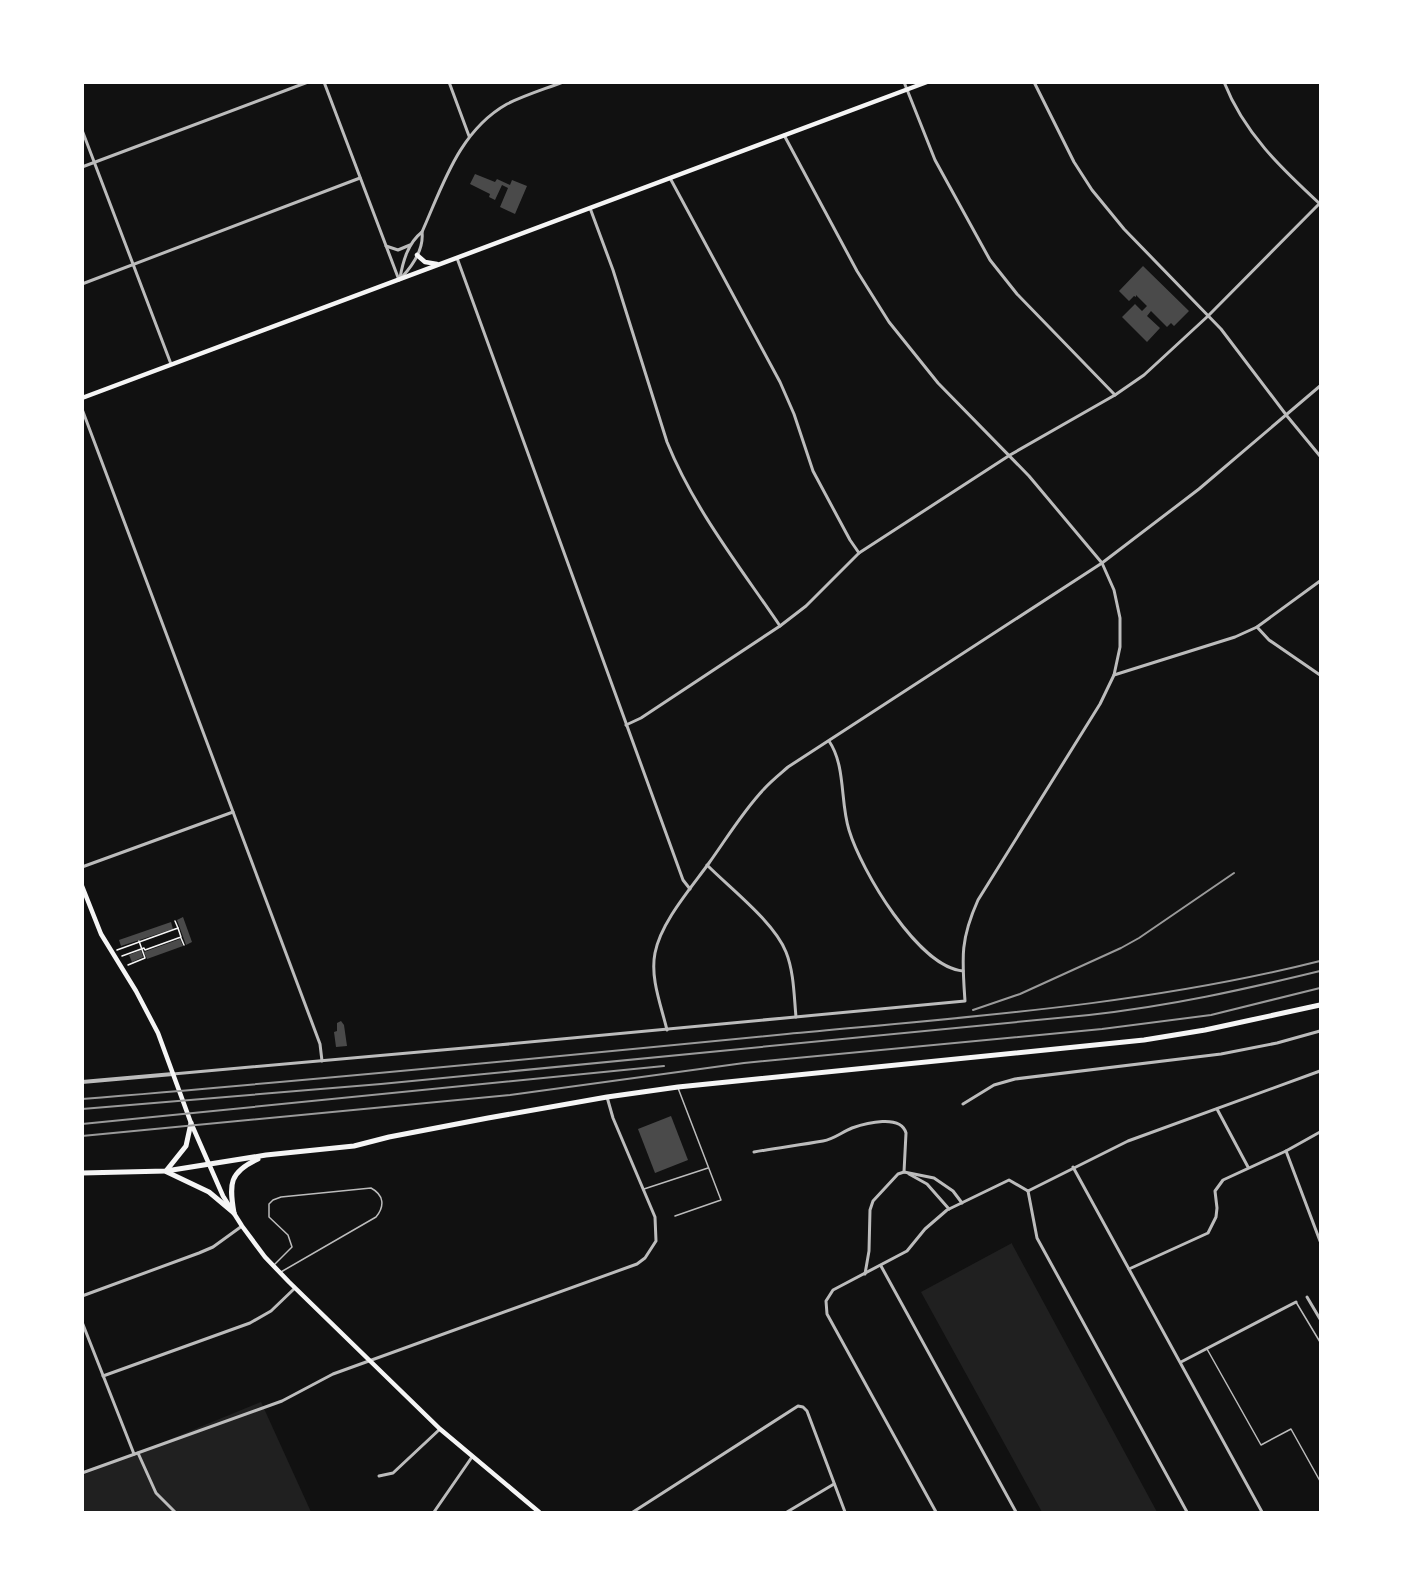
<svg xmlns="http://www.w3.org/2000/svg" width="1403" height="1595" font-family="Raleway,sans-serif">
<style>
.green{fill:#202020}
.building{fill:#4a4a4a}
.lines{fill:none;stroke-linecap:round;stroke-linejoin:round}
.path{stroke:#f5f5f5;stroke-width:1.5}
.service{stroke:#bcbcbc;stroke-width:1.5}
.minor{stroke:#bcbcbc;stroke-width:3}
.tertiary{stroke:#bcbcbc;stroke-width:4}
.secondary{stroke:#f5f5f5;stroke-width:4.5}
.primary{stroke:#f5f5f5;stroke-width:5}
.rail{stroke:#9a9a9a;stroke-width:2}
</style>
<rect width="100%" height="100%" fill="#111"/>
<g class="green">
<path d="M 1012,1243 L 1012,1244 L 1157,1512 L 1042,1512 L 921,1292 Z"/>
<path d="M 261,1402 L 311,1512 L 83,1512 L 83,1475 Z"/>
</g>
<g class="building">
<path d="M 475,174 L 495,182 L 497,179 L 510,185 L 512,180 L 527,186 L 515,214 L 500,207 L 508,188 L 502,185 L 495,200 L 489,197 L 490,194 L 470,184 Z"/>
<path d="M 1143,266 L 1189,311 L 1174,326 L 1171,323 L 1167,327 L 1151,311 L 1147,316 L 1160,328 L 1147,342 L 1122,317 L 1135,304 L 1142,311 L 1147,306 L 1136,295 L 1136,297 L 1134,296 L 1129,301 L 1119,291 Z"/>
<path d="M 183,917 L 192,942 L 186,945 L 177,920 Z"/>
<path d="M 171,922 L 173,929 L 121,946 L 119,940 Z"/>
<path d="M 180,939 L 183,946 L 147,959 L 144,952 Z"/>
<path d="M 141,950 L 143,957 L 132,962 L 129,955 Z"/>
<path d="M 341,1021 L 344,1025 L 347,1046 L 336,1047 L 334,1032 L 337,1031 L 337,1023 Z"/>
<path d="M 671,1116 L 688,1160 L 655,1173 L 638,1129 Z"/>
</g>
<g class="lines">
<g class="path">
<path d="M 175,921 L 178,928"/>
<path d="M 181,938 L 184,945"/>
<path d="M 117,950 L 178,928 L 181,937 L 145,950 L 144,948 L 122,956"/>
<path d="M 128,965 L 145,958 L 139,941"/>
</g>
<g class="service">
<path d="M 644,1189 L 708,1168"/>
<path d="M 675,1216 L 721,1200 L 678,1088"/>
<path d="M 274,1265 L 292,1247 L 288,1235 L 269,1217 L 269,1204 L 273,1200 L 281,1197 L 371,1188 C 384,1195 385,1206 376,1217 L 281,1272"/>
<path d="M 1296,1302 L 1320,1342"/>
<path d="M 1207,1349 L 1261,1445 L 1291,1429 L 1320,1481"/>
</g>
<g class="minor">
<path d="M 324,82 L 399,280"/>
<path d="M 449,82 L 469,136"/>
<path d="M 904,82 L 935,160 L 990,260 L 1017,294 L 1115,395"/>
<path d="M 1034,82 L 1074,162 L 1092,190 L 1124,229 L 1221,329 L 1287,416 L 1320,456"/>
<path d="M 1224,82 C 1244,133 1281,168 1320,204"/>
<path d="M 82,130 L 171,364"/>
<path d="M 784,135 L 857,271 L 889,322 L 938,383 L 1029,476 L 1102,563 L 1114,590 L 1120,618 L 1120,647 L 1114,675"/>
<path d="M 82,167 L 308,82"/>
<path d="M 670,178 L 780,382 L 794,414 L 813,471 L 850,540 L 859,553"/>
<path d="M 590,208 L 613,270 L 667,442 C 694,509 740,567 780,626"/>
<path d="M 386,246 L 398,250 L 410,245"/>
<path d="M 457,258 L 683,880 L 690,889"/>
<path d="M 402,277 C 413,265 424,249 422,232 C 443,185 459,131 507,104 C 525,95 545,89 563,82"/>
<path d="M 400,278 C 403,261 408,243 422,232"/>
<path d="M 82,284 L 360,178"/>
<path d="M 82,409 L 320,1044 L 322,1061"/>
<path d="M 1257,627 L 1269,640 L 1320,675"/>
<path d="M 626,725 L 641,718 L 780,626 L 806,606 L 859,553 L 1010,455 L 1115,395 L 1144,375 L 1208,316 L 1320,203"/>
<path d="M 829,741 C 846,766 840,802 849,830 C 861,870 918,967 963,971"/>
<path d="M 707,865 C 731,889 774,922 786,952 C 794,972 794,996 796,1017"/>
<path d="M 82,867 L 233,812"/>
<path d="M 667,1030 C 661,1005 650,978 655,953 C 661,922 691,888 709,863 C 727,838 743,811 764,789 C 771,781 780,774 788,767 L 1102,563 L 1199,489 L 1320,386"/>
<path d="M 173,1074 L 498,1045 L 965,1001 C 962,958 960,940 978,900 L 1100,704 L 1114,675 L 1235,637 L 1257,627 L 1320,581"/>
<path d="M 963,1104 L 994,1085 L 1015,1079 L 1221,1054 L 1277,1043 L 1320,1031"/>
<path d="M 1217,1109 L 1248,1167"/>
<path d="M 1286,1151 L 1320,1241"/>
<path d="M 754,1152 C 777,1148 800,1145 823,1141 C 834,1139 842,1132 852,1128 C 866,1123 901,1114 906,1133 L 904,1172"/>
<path d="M 1073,1167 L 1262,1512"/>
<path d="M 909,1174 L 927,1184 L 949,1209"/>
<path d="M 1028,1191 L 1037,1238 L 1187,1512"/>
<path d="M 1028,1191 L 1128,1141 L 1320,1071"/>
<path d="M 881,1266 L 1016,1512"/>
<path d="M 1129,1269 L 1208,1233 L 1216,1217 L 1217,1208 L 1215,1191 L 1223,1180 L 1286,1151 L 1320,1132"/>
<path d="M 865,1274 L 869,1251 L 870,1210 L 873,1201 L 898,1174 L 904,1172 L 934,1178 L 953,1191 L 962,1203"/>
<path d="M 82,1296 L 199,1253 L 213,1247 L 242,1226"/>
<path d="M 1307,1297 L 1320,1319"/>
<path d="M 82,1322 L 134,1454"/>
<path d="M 1181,1362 L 1296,1302"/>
<path d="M 103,1376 L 250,1323 L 271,1311 L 295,1288"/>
<path d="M 138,1453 L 156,1493 L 175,1512"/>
<path d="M 82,1473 L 282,1401 L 333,1374 L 637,1264 L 645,1258 L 656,1241 L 655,1217 L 613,1118 L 607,1097"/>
<path d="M 379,1476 L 393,1473 L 440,1429"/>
<path d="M 434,1512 L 472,1457"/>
<path d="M 633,1512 L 798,1406 L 803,1407 L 807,1411 L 845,1512"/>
<path d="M 787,1512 L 834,1484"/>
<path d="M 936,1512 L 827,1314 L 826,1301 L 833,1290 L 907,1251 L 925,1229 L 947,1210 L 1009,1180 L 1028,1191"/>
</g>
<path class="tertiary" d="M 82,1082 L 173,1074"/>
<g class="secondary">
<path d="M 417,255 L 425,262 L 437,264"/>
<path d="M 82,398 L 927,82"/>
<path d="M 82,886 L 101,934 L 136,991 L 158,1033 L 191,1123 L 223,1196 L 242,1226 L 265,1257 L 289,1282 L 440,1429 L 539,1512"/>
</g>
<g class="primary">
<path d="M 166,1171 L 186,1146 L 191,1123"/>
<path d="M 167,1172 L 209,1192 L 234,1213"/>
<path d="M 82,1173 L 166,1171 L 266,1155 L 354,1146 L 389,1137 L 488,1118 L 607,1097 L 678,1087 L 1144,1040 L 1205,1030 L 1320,1005"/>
<path d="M 234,1213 C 229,1184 229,1172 258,1159"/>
</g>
<g class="rail">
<path d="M 973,1010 L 1020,994 L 1121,948 L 1139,938 L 1234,873"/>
<path d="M 82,1099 C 318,1080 553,1057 787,1034 C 966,1017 1146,1005 1320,961"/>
<path d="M 82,1109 L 381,1084 L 1089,1015 C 1170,1006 1242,990 1320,971"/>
<path d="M 82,1124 L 664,1066"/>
<path d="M 82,1136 L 510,1095 L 744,1063 L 1102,1029 L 1211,1015 L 1320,988"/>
</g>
</g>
<rect width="1403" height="1595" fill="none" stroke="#ffffff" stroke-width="168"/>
</svg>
